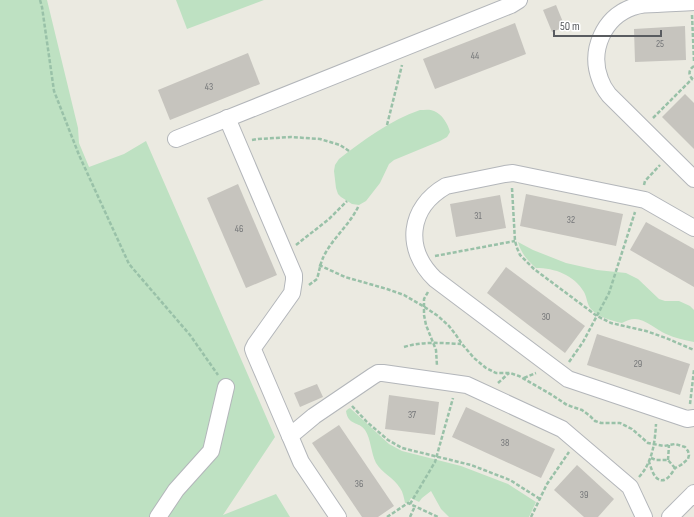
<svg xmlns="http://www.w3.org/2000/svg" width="694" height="517" font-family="'Sofia Sans Condensed',sans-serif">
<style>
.green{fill:#bee1c2}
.building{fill:#c6c4be}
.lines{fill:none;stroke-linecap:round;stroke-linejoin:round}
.minor-casing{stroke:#b3b6ba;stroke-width:18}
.path{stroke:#99c1a8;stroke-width:2.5;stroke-dasharray:4 2;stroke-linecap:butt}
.minor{stroke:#fff;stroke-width:16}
.labels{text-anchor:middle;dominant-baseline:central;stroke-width:3;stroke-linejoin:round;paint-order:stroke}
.number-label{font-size:10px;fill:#747678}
</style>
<rect width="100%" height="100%" fill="#ebeae1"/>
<g class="green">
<path d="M 0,0 L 47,0 L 78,128 L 79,143 L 89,167 L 124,154 L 146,141 L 275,437 L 223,515 L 276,494 L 290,517 L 0,517 Z"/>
<path d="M 176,0 L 264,0 L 187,29 Z"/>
<path d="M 420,110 C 424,110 430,109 434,111 C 442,114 448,124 450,132 L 447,137 L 440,141 L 394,160 L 389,164 L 380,183 L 366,201 L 359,205 L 352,204 L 341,197 L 338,194 L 336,188 L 334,171 L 335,165 L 339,159 C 364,140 390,120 420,110 Z"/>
<path d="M 518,242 L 533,250 L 566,263 L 597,270 L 626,273 L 638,279 L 659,299 L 665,301 L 679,301 L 690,306 L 694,310 L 694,342 C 684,340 675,338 666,334 C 657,330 645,319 635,319 C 630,319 626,321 622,323 C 612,321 598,317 591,309 C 587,305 587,297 584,292 C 574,275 555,268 536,268 C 527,260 521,253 518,242 Z"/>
<path d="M 350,408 L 389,444 L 402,451 L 461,466 L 508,484 L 536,502 L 529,517 L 449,517 L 441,509 L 431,491 L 422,498 L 419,502 L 411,498 L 409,502 L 405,503 C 404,498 403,492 400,488 C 394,478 382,473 376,463 C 371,453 371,439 365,430 C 359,421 348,426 346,411 L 348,409 Z"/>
</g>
<g class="building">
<path d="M 556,5 L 565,27 L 552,32 L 543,10 Z"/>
<path d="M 515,23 L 526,54 L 435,89 L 423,59 Z"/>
<path d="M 685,26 L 686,60 L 635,62 L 634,29 Z"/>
<path d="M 248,53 L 260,84 L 170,120 L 158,90 Z"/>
<path d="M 685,94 L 694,103 L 694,149 L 662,117 Z"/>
<path d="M 238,184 L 277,275 L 246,288 L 207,198 Z"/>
<path d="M 526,194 L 623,214 L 616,246 L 520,226 Z"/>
<path d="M 500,195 L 506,228 L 456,237 L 450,204 Z"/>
<path d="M 646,222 L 694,249 L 694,287 L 630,250 Z"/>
<path d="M 506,267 L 585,326 L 565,353 L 487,293 Z"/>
<path d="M 597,334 L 690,364 L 680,395 L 587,365 Z"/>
<path d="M 317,384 L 323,397 L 300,407 L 294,393 Z"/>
<path d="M 389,395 L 439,402 L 435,435 L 385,429 Z"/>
<path d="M 466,407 L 555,449 L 541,478 L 452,437 Z"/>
<path d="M 339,425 L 394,506 L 378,517 L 362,517 L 312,443 Z"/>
<path d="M 577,465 L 614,499 L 598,517 L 584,517 L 554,490 Z"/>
</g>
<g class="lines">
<defs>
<g id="minor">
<path d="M 694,2 C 682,3 670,3 657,4 C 649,4 641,4 633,7 C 604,17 589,50 600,79 C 602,85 605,90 609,95 L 694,179"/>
<path d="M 227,118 L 294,275 L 294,280 L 292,293 L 255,345 L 253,349 L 254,352 L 290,436"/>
<path d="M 176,139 L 511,5 L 519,0"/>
<path d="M 694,228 L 645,200 L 513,173 L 505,174 L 446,186 C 408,208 404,249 435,279 L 568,379 L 687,419 L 694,418"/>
<path d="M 158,517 L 176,490 L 211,451 L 226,387"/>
<path d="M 338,517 L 301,462 L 290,436 L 314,416 L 373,376 L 378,373 L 383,373 L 467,385 L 562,429 L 630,487 L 644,517"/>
<path d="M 670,517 L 694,493"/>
</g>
</defs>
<use href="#minor" class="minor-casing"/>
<g class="path">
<path d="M 40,0 L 42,7 L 54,91 L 79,155 L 129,264 L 190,335 L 218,375"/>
<path d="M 692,15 L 694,61"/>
<path d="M 694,66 C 688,70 688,76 694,80"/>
<path d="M 653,118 L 692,79"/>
<path d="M 387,125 L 402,65"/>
<path d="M 252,140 L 258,139 L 291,137 L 320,139 L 340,145 L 349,151"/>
<path d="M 644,185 L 645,181 L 660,165"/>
<path d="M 512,188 L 515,241 L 517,248 L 520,255 L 534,269 L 597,316 L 611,323 L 646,331 L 666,338 L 694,350"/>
<path d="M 296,245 L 329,219 L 347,201"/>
<path d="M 435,256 L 515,241"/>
<path d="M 319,265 L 345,277 L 387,289 L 404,295 L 423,306 L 438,316 L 449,326 L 456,335 L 462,344 L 474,358 L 486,368 L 496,373 L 510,373 L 519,376 L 552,395 L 567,405 L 582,410 L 590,416 L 595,421 L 601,423 L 620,423 L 632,429 L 648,443 L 664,446 L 675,444 L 685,447 L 688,451 L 689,455 L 688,459 L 681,465 L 675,468 C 672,473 666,484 658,479 C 653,476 651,467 649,462"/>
<path d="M 309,285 L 317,279 C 320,269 320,262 326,252 C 335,236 351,223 359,205"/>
<path d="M 428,292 L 424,299 L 424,315 L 426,325 L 436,350 L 437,366"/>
<path d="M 404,347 C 423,341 442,343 461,344"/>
<path d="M 569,362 L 583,342 L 609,293 L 635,212"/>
<path d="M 524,378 L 536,373"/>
<path d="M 498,383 L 509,373"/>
<path d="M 690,404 L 694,370"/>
<path d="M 352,406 L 367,422 L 388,440 L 402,448 L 471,465 L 510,480 L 540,499"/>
<path d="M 651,458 L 656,460 L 668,460 L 675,468"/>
<path d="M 668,460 L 669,445"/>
<path d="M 639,477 C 652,463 655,443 656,424"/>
<path d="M 410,504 L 435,462 L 453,398"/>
<path d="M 387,517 L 408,503 L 438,517"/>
<path d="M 410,517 L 415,506"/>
<path d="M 531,517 L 547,484 L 569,452"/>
</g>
<use href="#minor" class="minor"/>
</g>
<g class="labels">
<g class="number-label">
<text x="660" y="44">25</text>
<text x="475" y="56">44</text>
<text x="209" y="87">43</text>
<text x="478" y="216">31</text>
<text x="571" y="220">32</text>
<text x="239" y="229">46</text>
<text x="546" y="317">30</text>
<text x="638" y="364">29</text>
<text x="412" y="415">37</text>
<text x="505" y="443">38</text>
<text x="359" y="484">36</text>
<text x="584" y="495">39</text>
</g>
</g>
<path d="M554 30v6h107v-6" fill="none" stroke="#595c60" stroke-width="2"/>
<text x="560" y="30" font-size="12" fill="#595c60" stroke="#ffffff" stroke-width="3" paint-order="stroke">50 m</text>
</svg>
